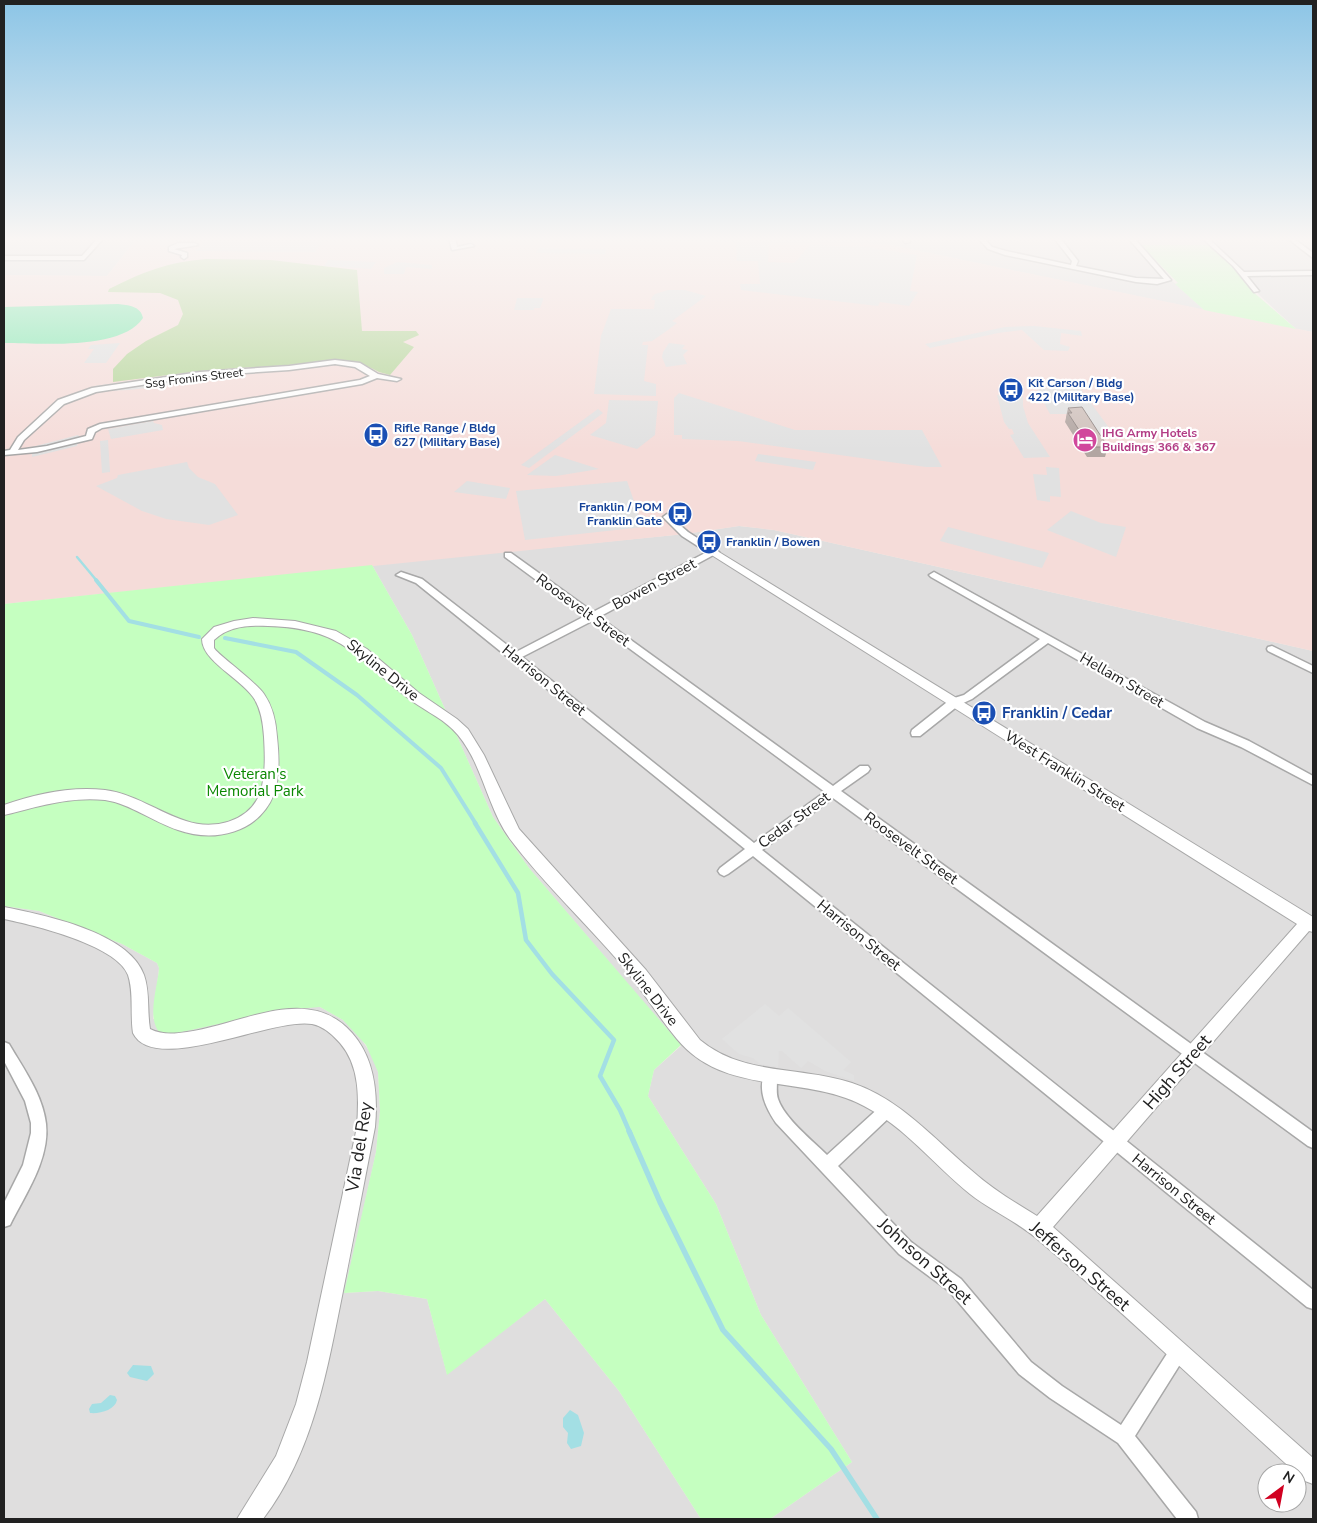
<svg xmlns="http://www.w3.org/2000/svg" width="1317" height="1523" font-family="'Nunito Sans',sans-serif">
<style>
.residential{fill:#dfdede;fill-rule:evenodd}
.military{fill:#f5dcd9}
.forest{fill:#b3d597}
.park{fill:#c5ffc0}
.pitch{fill:#7de8ae}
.parking{fill:#e1e1e1}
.water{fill:#a3dfe4}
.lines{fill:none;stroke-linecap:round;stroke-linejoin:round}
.stream-far3{stroke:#a3dfe4;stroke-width:2.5}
.stream-far2{stroke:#a3dfe4;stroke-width:4}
.stream-far1{stroke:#a3dfe4;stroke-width:4.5}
.stream{stroke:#a3dfe4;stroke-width:5.5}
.minor-casing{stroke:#a8a8a8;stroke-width:3}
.tertiary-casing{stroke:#a8a8a8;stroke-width:2}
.minor{fill:#fff;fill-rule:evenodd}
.tertiary{fill:#fff;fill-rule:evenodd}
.wall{fill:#b2a6a2}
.building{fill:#cfc1bc;stroke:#918784}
.labels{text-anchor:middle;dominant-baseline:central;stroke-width:4.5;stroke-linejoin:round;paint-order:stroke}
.far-street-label{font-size:12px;fill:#212121;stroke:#fff}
.far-transit-label{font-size:12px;font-weight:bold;fill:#164399;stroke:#fff;text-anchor:start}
.far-hotel-label{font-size:12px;font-weight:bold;fill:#b23c85;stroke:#fff;text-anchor:start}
.street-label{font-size:15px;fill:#212121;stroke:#fff}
.transit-label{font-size:15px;font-weight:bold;fill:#164399;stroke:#fff;text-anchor:start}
.park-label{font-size:15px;fill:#0a8701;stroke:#fff}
.near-street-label{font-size:18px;fill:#212121;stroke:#fff}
</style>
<rect width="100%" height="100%" fill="#f2ece6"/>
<g class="residential">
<path d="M 4,238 L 137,238 L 107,276 L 4,275 Z"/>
<path d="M 393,238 L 1313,238 L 1313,332 L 1296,329 L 1255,291 L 1235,265 L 1213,245 L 1139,245 L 1168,277 L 1204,310 L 886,244 Z"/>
<path d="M 739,526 L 774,530 L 1313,651 L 1313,1519 L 770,1519 L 852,1462 L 761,1315 L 716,1204 L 648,1096 L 654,1070 L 681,1046 L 529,868 L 493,817 L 412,635 L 372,565 L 685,534 ZM 1267,1473 L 1297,1473 L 1297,1503 L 1267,1503 Z"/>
<path d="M 4,906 L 39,911 L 122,944 L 157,963 L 159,968 L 153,1019 L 308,1007 L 320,1007 L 343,1020 L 356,1031 L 373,1057 L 378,1072 L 380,1111 L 376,1152 L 345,1293 L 378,1291 L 427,1299 L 447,1374 L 545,1299 L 619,1391 L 701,1519 L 4,1519 Z"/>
</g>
<path class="military" d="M 137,238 L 393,238 L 886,244 L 1313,332 L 1313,651 L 774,530 L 739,526 L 685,534 L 4,604 L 4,275 L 107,276 Z"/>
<path class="forest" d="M 206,259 L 271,260 L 357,270 L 362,331 L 416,331 L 419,335 L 403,342 L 414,347 L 390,375 L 379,372 L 359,362 L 333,360 L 288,365 L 208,370 L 113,382 L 113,369 L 127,354 L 146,341 L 178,325 L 183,314 L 178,300 L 160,293 L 108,292 L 109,289 C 143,272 168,262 206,259 Z"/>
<g class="park">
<path d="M 1141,245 L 1210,245 L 1231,264 L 1252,291 L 1296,329 L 1204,310 L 1175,284 L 1178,283 Z"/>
<path d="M 372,565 L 412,635 L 493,817 L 529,868 L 681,1045 L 654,1070 L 648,1096 L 716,1204 L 761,1315 L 852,1462 L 770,1519 L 701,1519 L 619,1391 L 545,1299 L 447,1375 L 427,1299 L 378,1291 L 344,1293 L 376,1152 L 380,1111 L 378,1072 L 366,1045 L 343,1020 L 320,1007 L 283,1010 L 177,1033 L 160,1033 C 146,1018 158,986 159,968 L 157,963 L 122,944 L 39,911 L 4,906 L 4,604 Z"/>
</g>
<path class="pitch" d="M 118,304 C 128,305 141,306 143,318 C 121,351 39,343 4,343 L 4,307 Z"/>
<g class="parking">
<path d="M 203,239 L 324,240 L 315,252 L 195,251 L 202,244 Z"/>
<path d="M 736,241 L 769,242 L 768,262 L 794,263 L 811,244 L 853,247 L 855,245 L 917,255 L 910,291 L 918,292 L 909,306 L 880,302 L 878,306 L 741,290 L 740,284 L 760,284 L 758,261 L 737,261 Z"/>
<path d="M 538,248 L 606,249 L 605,254 L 536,253 Z"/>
<path d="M 328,260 L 376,262 L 371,269 L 324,266 Z"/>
<path d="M 397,262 L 432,265 L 432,269 L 406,267 L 404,274 L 384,274 L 384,268 Z"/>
<path d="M 668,290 L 685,290 L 706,296 L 672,321 L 677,323 L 668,330 L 652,341 L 643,342 L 642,345 L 648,345 L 644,381 L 656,384 L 656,396 L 594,394 L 601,336 L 611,309 L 654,309 L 655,300 L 651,300 L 652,297 L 655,294 Z"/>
<path d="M 517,298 L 543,298 L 543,300 L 540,308 L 534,308 L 534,310 L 514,310 Z"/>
<path d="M 1034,326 L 1081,331 L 1082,336 L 1061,333 L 1060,344 L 1070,347 L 1068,351 L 1044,350 L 1022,330 L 998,333 L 930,348 L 925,344 L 1005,327 Z"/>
<path d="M 120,343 L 106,363 L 84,363 L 94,349 L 88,349 L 91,345 Z"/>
<path d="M 669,343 L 685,345 L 682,349 L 688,350 L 683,355 L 687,364 L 666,367 L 662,357 L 663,352 Z"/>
<path d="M 176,375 L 190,379 L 191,383 L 129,390 L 106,391 L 94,386 Z"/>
<path d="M 1077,384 L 1115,436 L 1098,436 L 1080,414 L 1050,414 L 1037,390 Z"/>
<path d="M 679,393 L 795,430 L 922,430 L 942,467 L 926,467 L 738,441 L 682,439 L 682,435 L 674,435 L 674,398 Z"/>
<path d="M 997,395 L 1023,397 L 1023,406 L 1028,423 L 1050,457 L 1024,458 L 1010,435 L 1014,434 L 1012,429 L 1009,429 L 1004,422 Z"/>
<path d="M 609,400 L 658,401 L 655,435 L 637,449 L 590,435 L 606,423 Z"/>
<path d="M 598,409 L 603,413 L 529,468 L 521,465 Z"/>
<path d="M 153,421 L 154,423 L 162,425 L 163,430 L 111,439 L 108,429 Z"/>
<path d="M 78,435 L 80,437 L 77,446 L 32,457 L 32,447 Z"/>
<path d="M 108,440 L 110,472 L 102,473 L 100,441 Z"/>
<path d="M 758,454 L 816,462 L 813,470 L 755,461 Z"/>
<path d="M 555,455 L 599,469 L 556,476 L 527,475 Z"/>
<path d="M 187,462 L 189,468 L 198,477 L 215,484 L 238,515 L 209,525 L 166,519 L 142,511 L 96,486 L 117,478 L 118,475 Z"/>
<path d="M 1046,467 L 1059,468 L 1061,497 L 1050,496 L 1050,502 L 1037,500 L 1033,474 L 1047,475 Z"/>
<path d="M 467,481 L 510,488 L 506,499 L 454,492 Z"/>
<path d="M 627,481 L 643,527 L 525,540 L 516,491 Z"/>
<path d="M 1071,511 L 1101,523 L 1126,527 L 1116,557 L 1047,530 Z"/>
<path d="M 948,527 L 1049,553 L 1042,568 L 940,541 Z"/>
<path d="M 765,1004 L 779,1016 L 788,1008 L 851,1062 L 843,1070 L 854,1075 L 854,1081 L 825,1071 L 808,1061 L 801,1068 L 782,1051 L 779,1051 L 778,1067 L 760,1064 L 753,1058 L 739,1054 L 722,1039 Z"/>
</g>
<g class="water">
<path d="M 133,1365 L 151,1366 L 154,1374 L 147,1381 L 130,1377 L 127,1373 Z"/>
<path d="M 110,1395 L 115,1396 L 117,1400 C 115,1410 100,1414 90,1413 L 89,1409 L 92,1404 L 101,1403 Z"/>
<path d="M 570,1410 L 578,1415 L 584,1433 L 581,1446 L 571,1449 L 567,1443 L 568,1433 L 563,1427 L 563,1418 Z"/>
</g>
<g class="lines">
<path class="stream-far3" d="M 77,557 L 97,581"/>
<g class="stream-far2">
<path d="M 96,580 L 129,621 L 199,637"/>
<path d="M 225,638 L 296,652 L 357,695 L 441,768 L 476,824"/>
</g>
<path class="stream-far1" d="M 475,823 L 518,893 L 526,940 L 552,974 L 614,1040 L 600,1076 L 620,1110 L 630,1133"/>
<path class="stream" d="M 629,1131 L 660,1202 L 723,1330 L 831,1449 L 877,1519"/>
<defs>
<g id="minor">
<path d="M 98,238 L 104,238 L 84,260 L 4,260 L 4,256 L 82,256 Z"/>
<path d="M 449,238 L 455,238 L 457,247 L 471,244 L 474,246 L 452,250 Z"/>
<path d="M 902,238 L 908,238 L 910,242 L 905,243 Z"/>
<path d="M 978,238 L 984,238 L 992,247 L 1006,251 L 1071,265 L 1072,261 L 1054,238 L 1060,238 L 1078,261 L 1076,266 L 1136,278 L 1164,279 L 1128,238 L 1134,238 L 1171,280 L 1157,284 L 1136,282 L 1005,255 L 988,249 Z"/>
<path d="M 1202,238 L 1208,238 L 1244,272 L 1313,271 L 1313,275 L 1247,276 L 1259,291 L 1254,292 L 1233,266 Z"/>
<path d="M 1287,238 L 1293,238 L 1313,253 L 1313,258 Z"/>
<path d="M 178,243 L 195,243 L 198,245 L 174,249 L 187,253 L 187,257 L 184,259 L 181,257 L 182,255 L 169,251 L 169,247 Z"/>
<path d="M 335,360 L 360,363 L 378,374 L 401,379 L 397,381 L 377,378 L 362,384 L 102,428 L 95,432 L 92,439 L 37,452 L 4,455 L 4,451 L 10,450 L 18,437 L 58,400 L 92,388 L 200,372 L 289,366 ZM 335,364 L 355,367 L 370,376 L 360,380 L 100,424 L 88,429 L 86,436 L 47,446 L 18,450 L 24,440 L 64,404 L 96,392 L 200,376 L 289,370 Z"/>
<path d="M 667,514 L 688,532 L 719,552 L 599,617 L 833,786 L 860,766 L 868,766 L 870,769 L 868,772 L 841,791 L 1313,1132 L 1313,1148 L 1308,1146 L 833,798 L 762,850 L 1313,1290 L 1313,1309 L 1307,1307 L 753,856 L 728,874 L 724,876 L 720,874 L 718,871 L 720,868 L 745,849 L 416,583 L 396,575 L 401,572 L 422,579 L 516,652 L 585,616 L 505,557 L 505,553 L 511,553 L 593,612 L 707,552 L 682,536 L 663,517 ZM 592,621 L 825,792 L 754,843 L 522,657 Z"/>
<path d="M 934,572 L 1205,722 L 1249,741 L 1313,776 L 1313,785 L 1241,747 L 1197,728 L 1048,643 L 972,699 L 959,705 L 920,736 L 912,736 L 911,733 L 912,730 L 951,699 L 964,695 L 1040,639 L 931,577 L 929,575 Z"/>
<path d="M 1272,646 L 1313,666 L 1313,673 L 1268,651 L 1267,649 L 1268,647 Z"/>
<path d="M 4,1042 L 9,1044 C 23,1068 43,1095 46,1124 C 50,1159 25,1195 10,1225 L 4,1227 L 4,1203 L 23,1165 L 31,1133 L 31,1123 L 25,1101 L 4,1061 Z"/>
<path d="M 770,1070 L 775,1072 C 779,1081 775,1090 778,1099 C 784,1118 813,1141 827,1155 L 882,1105 L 887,1103 L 892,1105 L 894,1110 L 892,1115 L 838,1166 L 911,1242 L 961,1279 L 1031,1362 L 1062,1386 L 1121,1425 L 1172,1346 L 1178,1343 L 1184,1346 L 1187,1352 L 1184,1358 L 1135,1436 L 1196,1512 L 1198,1519 L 1177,1519 L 1118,1443 L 1050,1398 L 1019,1374 L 949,1291 L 899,1254 L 776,1123 C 766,1108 757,1090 765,1072 Z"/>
</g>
<g id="tertiary">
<path d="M 714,549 L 1313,917 L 1313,932 L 1309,931 L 1053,1227 L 1313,1458 L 1313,1484 L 1305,1481 C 1216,1401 1128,1316 1036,1238 C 1016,1221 990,1210 970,1194 C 934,1165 905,1127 864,1106 C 804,1074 725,1097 677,1039 C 657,1015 641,988 621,964 C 585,922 543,883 510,839 C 487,807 483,765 458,735 C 446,720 427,712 412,701 C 357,660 346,628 268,626 C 248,625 229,626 214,640 C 214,641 214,647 214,648 C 217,654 255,681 264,694 C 273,707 276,722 277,737 C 279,755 280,777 274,794 C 259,833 214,843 178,830 C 153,822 131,804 105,800 C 70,796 37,807 4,815 L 4,805 C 35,794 71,786 105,790 C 135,794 158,812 186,821 C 212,830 249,823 260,793 C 266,776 265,754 264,737 C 263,723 261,708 253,697 C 240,678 202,661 202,639 L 214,627 L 234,621 L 253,618 L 295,621 L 336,631 L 367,649 L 419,693 L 457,719 L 468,729 L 484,755 L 519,829 L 646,970 L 700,1040 C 743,1076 801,1066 852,1083 C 900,1099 933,1138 971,1170 C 991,1188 1014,1202 1037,1216 L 1297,924 L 710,554 L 710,550 Z"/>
<path d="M 4,907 C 44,915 129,932 144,975 C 150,992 147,1011 150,1029 C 162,1035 174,1034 187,1032 C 240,1025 309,983 352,1033 C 375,1059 378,1094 375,1127 C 364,1182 354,1237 343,1291 C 327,1371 313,1453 263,1519 L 237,1519 L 276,1456 L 296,1404 L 307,1362 L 357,1127 C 359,1098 360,1066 340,1043 C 333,1035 323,1026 312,1024 C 273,1017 154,1076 133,1033 C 130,1014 134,993 128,975 C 117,945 33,925 4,919 Z"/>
</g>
</defs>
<use href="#minor" class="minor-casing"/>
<use href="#tertiary" class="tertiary-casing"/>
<use href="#minor" class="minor"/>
<use href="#tertiary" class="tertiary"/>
</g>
<path class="wall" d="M 1068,408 L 1108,447 L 1105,457 L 1087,457 L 1065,422 L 1066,418 L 1066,417 Z"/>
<path class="building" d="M 1082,407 L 1108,447 L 1090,447 L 1068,413 L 1072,413 L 1068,408 Z"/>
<linearGradient id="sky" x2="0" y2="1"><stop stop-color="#8cc5e6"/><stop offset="0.53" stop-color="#f9f6f4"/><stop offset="1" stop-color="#f9f6f4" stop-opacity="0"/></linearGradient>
<rect width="1317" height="451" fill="url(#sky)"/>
<defs>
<symbol id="bus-disc" viewBox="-11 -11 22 22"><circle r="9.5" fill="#1a4fb4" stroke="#fff"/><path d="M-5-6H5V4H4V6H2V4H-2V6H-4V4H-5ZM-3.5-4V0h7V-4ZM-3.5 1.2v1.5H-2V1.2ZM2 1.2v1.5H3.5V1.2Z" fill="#fff"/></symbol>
<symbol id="hotel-disc" viewBox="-11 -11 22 22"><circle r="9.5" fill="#d1479c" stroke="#fff"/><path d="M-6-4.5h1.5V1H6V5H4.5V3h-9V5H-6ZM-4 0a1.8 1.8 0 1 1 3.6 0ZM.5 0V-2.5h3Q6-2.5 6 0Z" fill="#fff"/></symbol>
</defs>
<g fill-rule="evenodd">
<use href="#bus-disc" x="997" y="376" width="28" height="28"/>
<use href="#bus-disc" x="362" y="421" width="28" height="28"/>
<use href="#hotel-disc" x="1071" y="426" width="28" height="28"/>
<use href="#bus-disc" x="666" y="500" width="28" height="28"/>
<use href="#bus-disc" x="695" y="528" width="28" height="28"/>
<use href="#bus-disc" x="970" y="699" width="28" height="28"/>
</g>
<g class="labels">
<g class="far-street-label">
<text transform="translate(194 378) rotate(-7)">Ssg Fronins Street</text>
</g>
<g class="far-transit-label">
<text x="1028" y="383">Kit Carson / Bldg<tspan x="1028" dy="14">422 (Military Base)</tspan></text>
<text x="394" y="428">Rifle Range / Bldg<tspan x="394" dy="14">627 (Military Base)</tspan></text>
<text x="662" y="507" text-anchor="end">Franklin / POM<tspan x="662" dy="14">Franklin Gate</tspan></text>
<text x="726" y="542">Franklin / Bowen</text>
</g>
<g class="far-hotel-label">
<text x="1102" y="433">IHG Army Hotels<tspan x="1102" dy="14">Buildings 366 &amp; 367</tspan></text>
</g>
<g class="street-label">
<text transform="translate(654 584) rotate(-28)">Bowen Street</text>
<text transform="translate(583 610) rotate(36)">Roosevelt Street</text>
<text transform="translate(383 670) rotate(39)">Skyline Drive</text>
<text transform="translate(544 680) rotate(39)">Harrison Street</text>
<text transform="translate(1122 680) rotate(30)">Hellam Street</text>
<text transform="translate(1065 771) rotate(32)">West Franklin Street</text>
<text transform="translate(794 820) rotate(-36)">Cedar Street</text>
<text transform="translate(911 848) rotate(36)">Roosevelt Street</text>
<text transform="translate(859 935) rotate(39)">Harrison Street</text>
<text transform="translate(648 989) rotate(52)">Skyline Drive</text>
<text transform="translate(1174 1189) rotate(39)">Harrison Street</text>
</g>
<g class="transit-label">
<text x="1002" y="713">Franklin / Cedar</text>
</g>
<g class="park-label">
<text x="255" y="774">Veteran's<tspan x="255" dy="17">Memorial Park</tspan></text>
</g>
<g class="near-street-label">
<text transform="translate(1177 1072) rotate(-49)">High Street</text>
<text transform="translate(359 1147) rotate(-81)">Via del Rey</text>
<text transform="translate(925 1261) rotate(42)">Johnson Street</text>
<text transform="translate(1080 1266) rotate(41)">Jefferson Street</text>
</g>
</g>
<rect width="1317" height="1523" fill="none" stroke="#212121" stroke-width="10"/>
<g transform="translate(1282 1488) rotate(32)"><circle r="24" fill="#ffffff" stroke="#a6a6a6"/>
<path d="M0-4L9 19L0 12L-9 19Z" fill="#d10021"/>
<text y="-8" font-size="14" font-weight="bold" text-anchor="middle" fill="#212121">N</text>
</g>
</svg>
